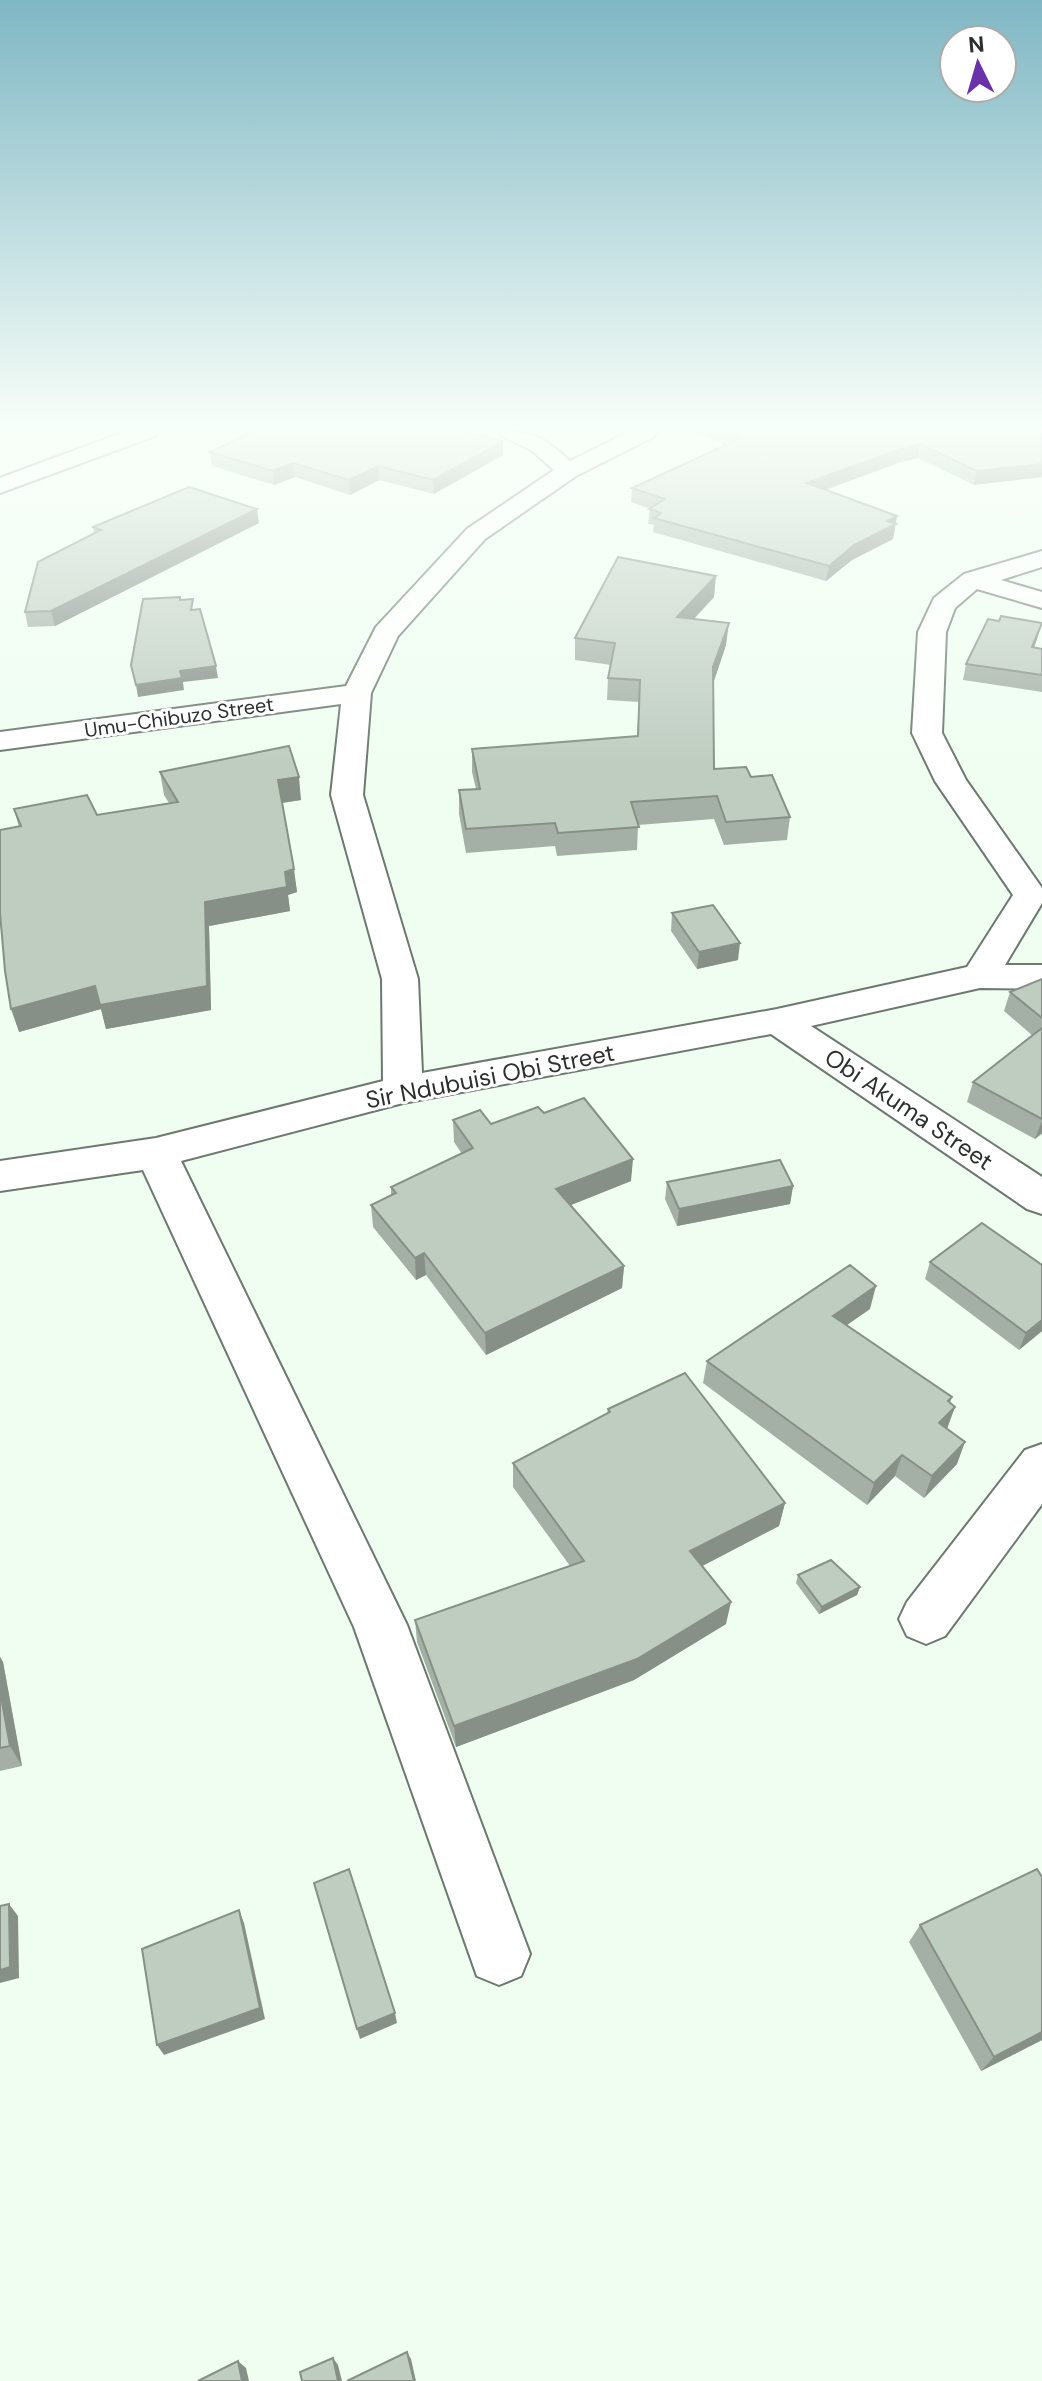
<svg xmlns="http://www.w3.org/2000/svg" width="1042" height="2381" font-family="'DM Sans',sans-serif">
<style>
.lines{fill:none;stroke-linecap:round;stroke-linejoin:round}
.street-casing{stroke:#6c796e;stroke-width:4}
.street{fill:#fff;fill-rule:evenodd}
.wall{fill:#a4b0a6}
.shaded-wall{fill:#869087}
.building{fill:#bfcdc1;stroke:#869087;stroke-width:2}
.labels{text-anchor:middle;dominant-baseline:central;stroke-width:6;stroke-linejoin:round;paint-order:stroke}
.far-street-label{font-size:20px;fill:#2b302c;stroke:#fff}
.street-label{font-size:24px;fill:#2b302c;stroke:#fff}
</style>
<rect width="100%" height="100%" fill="#f0fef2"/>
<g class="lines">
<defs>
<g id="street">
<path d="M 127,431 L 158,431 L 155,436 L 0,493 L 0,478 Z"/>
<path d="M 499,431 C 535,431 544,438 570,461 L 630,431 L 658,431 L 655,436 L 576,476 L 485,539 L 398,636 L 371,693 L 363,795 L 418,979 L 422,1073 L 777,1009 L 967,967 L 1013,895 L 935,781 L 912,733 L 918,632 L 934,598 L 964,574 L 1042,551 L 1042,567 L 1001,580 L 1042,592 L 1042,608 L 977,589 L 955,608 L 946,632 L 942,733 L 966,780 L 1042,888 L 1042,903 L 1005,965 L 1042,965 L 1042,989 L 980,988 L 811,1026 L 1042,1177 L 1042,1214 L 1027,1209 L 771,1034 L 403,1103 L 181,1161 L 407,1625 L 530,1954 L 521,1976 L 499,1985 L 477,1976 L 354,1627 L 143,1170 L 0,1191 L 0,1161 L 156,1138 L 383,1081 L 382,979 L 331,795 L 341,704 L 0,750 L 0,732 L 346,686 L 376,627 L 467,529 L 554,470 L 531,450 L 502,436 Z"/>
<path d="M 1042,1444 L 1042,1504 L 945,1636 L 926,1644 L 907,1636 L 899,1619 L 907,1602 L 1025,1450 Z"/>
</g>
</defs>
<use href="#street" class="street-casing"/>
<use href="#street" class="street"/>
</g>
<g class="wall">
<path d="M 693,431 L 1042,431 L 1042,477 L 974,485 L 918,458 L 901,462 L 825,490 L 897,516 L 893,539 L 852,560 L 826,581 L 653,532 L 654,525 L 648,524 L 650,509 L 631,502 L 632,488 L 725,445 Z"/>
<path d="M 503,441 L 503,455 L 434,494 L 379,480 L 350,495 L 295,477 L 274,485 L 212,466 L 210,452 Z"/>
<path d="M 259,523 L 55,626 L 28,627 L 25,612 L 94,534 L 93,527 Z"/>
<path d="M 714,597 L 694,619 L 726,645 L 713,683 L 714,769 L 751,777 L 790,817 L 787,840 L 724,845 L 714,819 L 638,825 L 637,850 L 557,856 L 555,846 L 466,853 L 459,814 L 459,790 L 476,789 L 472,772 L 472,749 L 637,736 L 639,702 L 607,700 L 608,678 L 611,665 L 575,660 L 575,638 Z"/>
<path d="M 1037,639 L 1034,648 L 1042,649 L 1042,692 L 963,680 L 966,664 Z"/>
<path d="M 160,772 L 301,800 L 282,803 L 297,892 L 288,895 L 290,911 L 209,926 L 211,1010 L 106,1029 L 101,1009 L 19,1032 L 19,827 L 14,809 L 97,815 L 169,803 L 164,795 Z"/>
<path d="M 672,913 L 738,960 L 697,969 L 671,931 Z"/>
<path d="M 1042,979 L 1042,1134 L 1035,1139 L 967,1102 L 973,1082 L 1033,1036 L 1004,1011 L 1010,992 Z"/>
<path d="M 544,1113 L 631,1181 L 571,1205 L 624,1266 L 622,1288 L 486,1355 L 426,1275 L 416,1280 L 373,1227 L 371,1205 L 391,1195 L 391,1187 L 462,1154 L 454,1142 L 453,1120 L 491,1124 Z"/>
<path d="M 667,1182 L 793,1186 L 790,1204 L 677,1226 L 665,1199 Z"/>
<path d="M 930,1262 L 1042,1331 L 1019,1350 L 925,1279 Z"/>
<path d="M 870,1309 L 846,1325 L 950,1403 L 947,1429 L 957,1464 L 924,1498 L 895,1476 L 867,1505 L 703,1383 L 707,1361 Z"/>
<path d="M 608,1409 L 785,1503 L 779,1526 L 702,1566 L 726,1624 L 634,1680 L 456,1747 L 417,1642 L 415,1620 L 570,1566 L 513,1487 L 513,1463 L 607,1413 Z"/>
<path d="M 798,1575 L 860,1587 L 857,1595 L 819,1614 L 796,1583 Z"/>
<path d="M 0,1657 L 3,1662 L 22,1766 L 0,1771 Z"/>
<path d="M 920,1925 L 1042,2040 L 981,2071 L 909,1942 Z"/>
</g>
<g class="shaded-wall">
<path d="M 503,441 L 503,455 L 434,494 L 433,480 Z"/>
<path d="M 920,444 L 918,458 L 901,462 L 805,497 L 807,483 L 903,448 Z"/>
<path d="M 293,463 L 295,477 L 274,485 L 273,471 Z"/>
<path d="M 1042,464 L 1042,477 L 974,485 L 977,471 Z"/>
<path d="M 378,466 L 379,480 L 350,495 L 349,480 Z"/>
<path d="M 257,509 L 259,523 L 55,626 L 51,611 Z"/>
<path d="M 897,516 L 893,539 L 852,560 L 826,581 L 829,566 L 854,545 L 887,521 Z"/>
<path d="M 716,576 L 714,597 L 675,639 L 677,617 Z"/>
<path d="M 729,623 L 726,645 L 711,690 L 713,667 Z"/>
<path d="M 1042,623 L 1037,639 L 1027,663 L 1032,647 Z"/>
<path d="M 216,666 L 218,678 L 183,682 L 184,690 L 138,697 L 136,685 L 180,671 Z"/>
<path d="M 299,777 L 301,800 L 281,803 L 278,780 Z"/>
<path d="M 294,869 L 297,892 L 288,895 L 290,911 L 209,926 L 211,1010 L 106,1029 L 101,1009 L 19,1032 L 11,1009 L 95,986 L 205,902 Z"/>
<path d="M 740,943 L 738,960 L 697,969 L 699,952 Z"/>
<path d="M 1042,1121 L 1042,1132 L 1035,1139 Z"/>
<path d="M 633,1159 L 631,1181 L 556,1211 L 556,1189 Z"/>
<path d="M 793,1186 L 790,1204 L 677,1226 L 679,1209 Z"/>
<path d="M 424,1253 L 426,1275 L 416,1280 L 415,1258 Z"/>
<path d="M 624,1266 L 622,1288 L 486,1355 L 485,1333 Z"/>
<path d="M 876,1286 L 870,1309 L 827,1339 L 833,1316 Z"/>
<path d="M 1042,1320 L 1042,1331 L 1019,1350 L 1026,1333 Z"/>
<path d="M 952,1397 L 944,1418 L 955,1407 L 947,1429 L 931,1445 L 948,1401 Z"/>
<path d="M 965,1442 L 957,1464 L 924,1498 L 932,1476 Z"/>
<path d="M 902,1455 L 895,1476 L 867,1505 L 874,1483 Z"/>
<path d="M 785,1503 L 779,1526 L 687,1574 L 690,1551 Z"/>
<path d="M 860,1587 L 857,1595 L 819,1614 L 822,1607 Z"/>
<path d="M 731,1602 L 726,1624 L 634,1680 L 456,1747 L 454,1726 Z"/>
<path d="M 0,1657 L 3,1662 L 22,1766 L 10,1746 L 0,1691 Z"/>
<path d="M 9,1904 L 18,1916 L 19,1978 L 0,1983 L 0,1970 Z"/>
<path d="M 239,1910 L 244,1923 L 265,2019 L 164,2055 L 157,2045 Z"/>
<path d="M 395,2013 L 397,2023 L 360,2039 L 357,2029 Z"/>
<path d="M 1042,2032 L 1042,2040 L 981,2071 L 994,2057 Z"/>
<path d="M 407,2352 L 411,2359 L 416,2381 L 414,2381 Z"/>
<path d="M 333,2358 L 338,2365 L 342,2381 L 338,2381 Z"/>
<path d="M 238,2361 L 246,2368 L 249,2381 L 242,2381 Z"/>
</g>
<g class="building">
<path d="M 255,431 L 462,431 L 503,441 L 433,480 L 378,466 L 349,480 L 293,463 L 273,471 L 210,452 Z"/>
<path d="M 726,431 L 1042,431 L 1042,464 L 977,471 L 920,444 L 903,448 L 807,483 L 897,516 L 887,521 L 896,524 L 854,545 L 829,566 L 654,518 L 661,513 L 649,509 L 665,499 L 632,488 L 741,438 Z"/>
<path d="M 189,487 L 257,509 L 51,611 L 25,612 L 38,562 L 101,530 L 93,527 Z"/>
<path d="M 618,557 L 716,576 L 677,617 L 729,623 L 713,667 L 714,769 L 746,767 L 751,777 L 772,775 L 790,817 L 726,822 L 717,796 L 631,802 L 639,827 L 558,833 L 555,823 L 466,829 L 459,790 L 480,789 L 472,749 L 638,736 L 640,680 L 608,678 L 615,643 L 575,638 Z"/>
<path d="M 180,597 L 180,600 L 193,599 L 191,610 L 200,609 L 216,666 L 180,671 L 182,678 L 136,685 L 131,665 L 143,599 Z"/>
<path d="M 1001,616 L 1042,623 L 1032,647 L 1042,649 L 1042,675 L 966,664 L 988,619 L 999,621 Z"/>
<path d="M 289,746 L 299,777 L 278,780 L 294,869 L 285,872 L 287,887 L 205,902 L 207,986 L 100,1005 L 95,986 L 11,1009 L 5,971 L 0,913 L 0,830 L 21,826 L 14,809 L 87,795 L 97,815 L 178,802 L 160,772 Z"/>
<path d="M 713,905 L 740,943 L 699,952 L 672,913 Z"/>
<path d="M 1042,979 L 1042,1018 L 1010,992 Z"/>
<path d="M 1042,1028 L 1042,1119 L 973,1082 Z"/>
<path d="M 584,1098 L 633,1159 L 556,1189 L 624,1266 L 485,1333 L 424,1253 L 415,1258 L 371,1205 L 396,1193 L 391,1187 L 473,1148 L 453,1120 L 480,1110 L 491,1124 L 538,1107 L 544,1113 Z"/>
<path d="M 780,1160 L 793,1186 L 679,1209 L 667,1182 Z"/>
<path d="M 982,1223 L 1042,1265 L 1042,1320 L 1026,1333 L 930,1262 Z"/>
<path d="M 850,1265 L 876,1286 L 833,1316 L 952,1397 L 948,1401 L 955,1407 L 939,1423 L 965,1442 L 932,1476 L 902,1455 L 874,1483 L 707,1361 Z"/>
<path d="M 685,1373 L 785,1503 L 690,1551 L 731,1602 L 637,1659 L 454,1726 L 415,1620 L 584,1561 L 513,1463 L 610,1412 L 608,1409 Z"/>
<path d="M 831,1560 L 860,1587 L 822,1607 L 798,1575 Z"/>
<path d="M 0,1691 L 10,1746 L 0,1748 Z"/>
<path d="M 349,1869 L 395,2013 L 357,2029 L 314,1883 Z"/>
<path d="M 1037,1869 L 1042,1877 L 1042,2032 L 994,2057 L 920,1925 Z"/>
<path d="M 9,1904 L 10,1967 L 0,1970 L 0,1906 Z"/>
<path d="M 239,1910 L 260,2008 L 157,2045 L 142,1949 Z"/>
<path d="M 407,2352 L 414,2381 L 347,2381 Z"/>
<path d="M 333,2358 L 338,2381 L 302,2381 L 300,2372 Z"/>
<path d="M 238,2361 L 242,2381 L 198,2381 Z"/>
</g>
<linearGradient id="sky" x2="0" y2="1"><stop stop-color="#7fb7c4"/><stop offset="0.56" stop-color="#f8fff9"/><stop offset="1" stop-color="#f8fff9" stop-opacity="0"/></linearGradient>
<rect width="1042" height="764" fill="url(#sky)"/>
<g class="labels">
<g class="far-street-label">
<text transform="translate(179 717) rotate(-8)">Umu-Chibuzo Street</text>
</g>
<g class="street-label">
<text transform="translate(490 1076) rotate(-11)">Sir Ndubuisi Obi Street</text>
<text transform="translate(909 1109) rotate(34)">Obi Akuma Street</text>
</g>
</g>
<g transform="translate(978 64) rotate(355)"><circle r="38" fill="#ffffff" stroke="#aaacab" stroke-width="2"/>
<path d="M0-6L14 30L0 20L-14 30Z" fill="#6932a9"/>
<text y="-12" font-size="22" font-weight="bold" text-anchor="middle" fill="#2b302c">N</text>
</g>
</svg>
